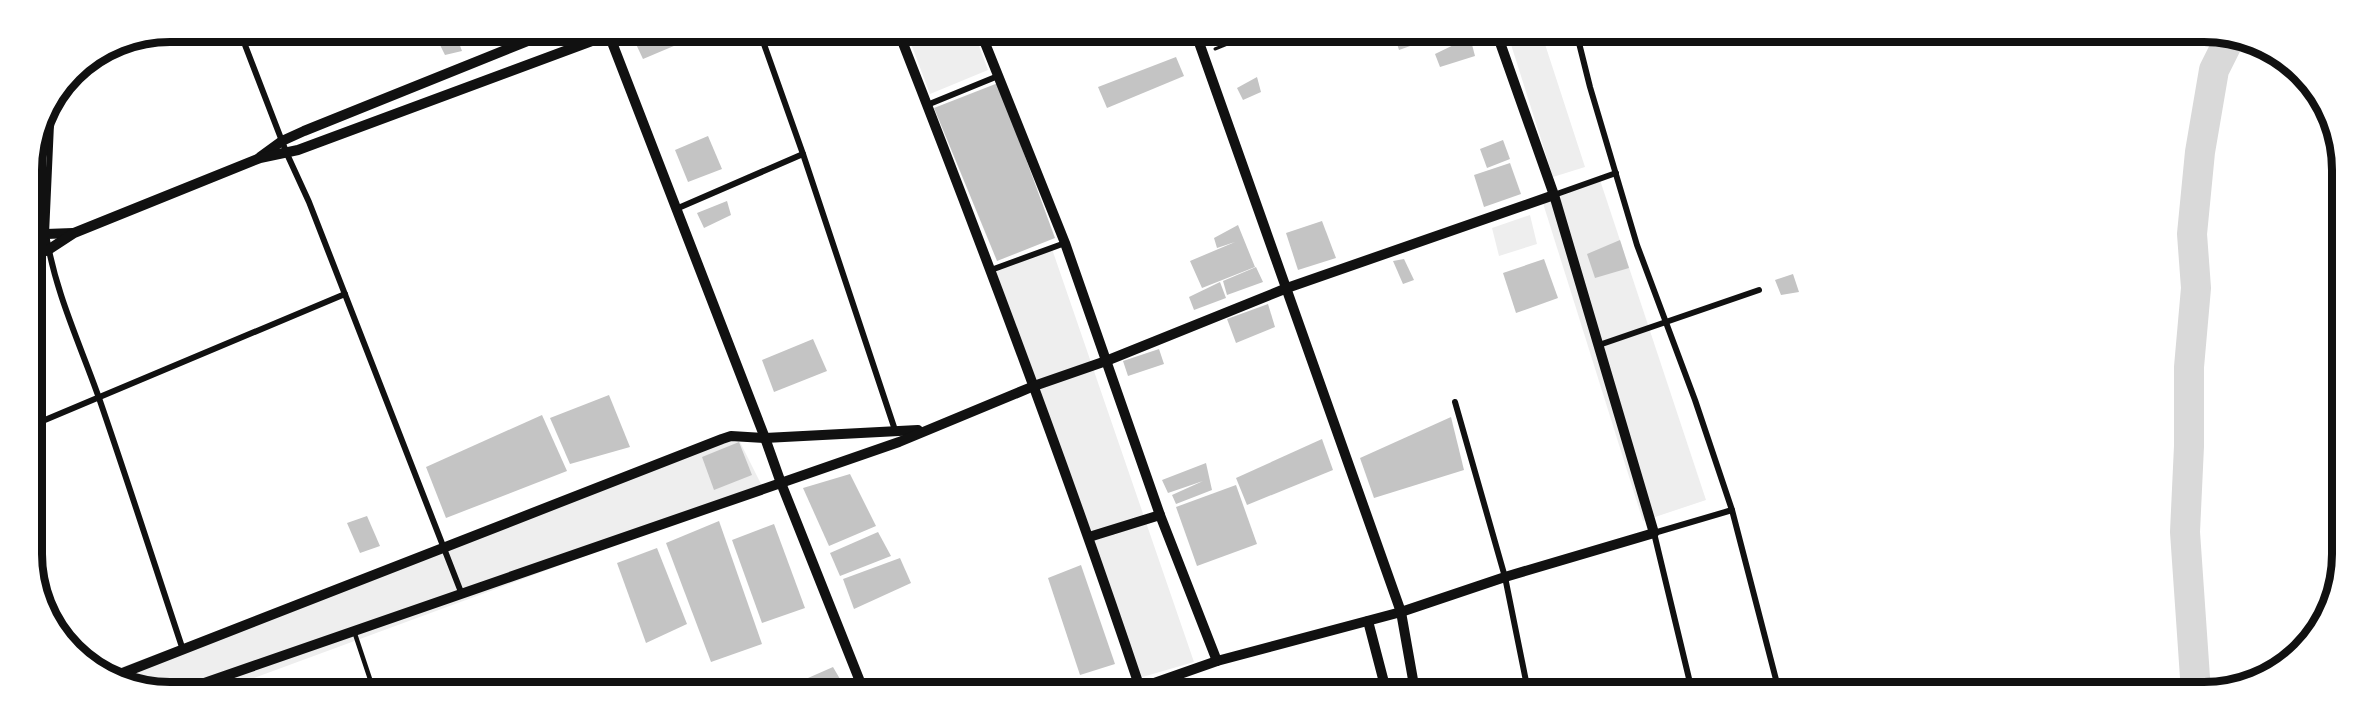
<svg xmlns="http://www.w3.org/2000/svg" width="2374" height="724" font-family="Manrope,sans-serif">
<style>
.green{fill:#eee}
.lines{fill:none;stroke-linecap:round;stroke-linejoin:round}
.river{stroke:#d9d9d9;stroke-width:30}
.building{fill:#c4c4c4}
.path{stroke:#111;stroke-width:3}
.service{stroke:#111;stroke-width:4.5}
.minor{stroke:#111;stroke-width:6}
.tertiary{stroke:#111;stroke-width:10}
.rim{fill:none;stroke:#111;stroke-width:8}
</style>
<rect width="100%" height="100%" fill="#fff"/>
<g class="green">
<path d="M 907,33 L 974,33 L 988,70 L 930,94 Z"/>
<path d="M 1508,35 L 1542,35 L 1585,167 L 1553,177 Z"/>
<path d="M 1600,180 L 1706,500 L 1643,521 L 1542,200 Z"/>
<path d="M 1530,215 L 1537,244 L 1499,256 L 1492,228 Z"/>
<path d="M 1052,249 L 1194,662 L 1139,678 L 991,270 Z"/>
<path d="M 737,436 L 764,490 L 227,688 L 134,688 L 109,672 Z"/>
</g>
<g class="lines">
<path class="river" d="M 2196,692 L 2185,532 L 2189,446 L 2189,367 L 2196,288 L 2192,234 L 2200,152 L 2214,70 L 2231,36"/>
</g>
<g class="building">
<path d="M 437,32 L 455,32 L 462,51 L 445,55 L 434,33 Z"/>
<path d="M 470,32 L 500,32 L 474,43 Z"/>
<path d="M 657,33 L 685,33 L 688,40 L 643,59 L 635,42 Z"/>
<path d="M 1219,34 L 1242,34 L 1222,42 Z"/>
<path d="M 1394,34 L 1441,34 L 1441,35 L 1399,50 Z"/>
<path d="M 1470,37 L 1475,56 L 1440,67 L 1435,54 Z"/>
<path d="M 1176,57 L 1184,76 L 1107,108 L 1098,87 Z"/>
<path d="M 1257,77 L 1261,92 L 1243,100 L 1237,88 Z"/>
<path d="M 998,83 L 1055,238 L 997,261 L 934,108 Z"/>
<path d="M 708,136 L 722,169 L 688,182 L 675,150 Z"/>
<path d="M 1503,140 L 1510,159 L 1487,168 L 1480,149 Z"/>
<path d="M 1510,163 L 1521,194 L 1484,207 L 1474,175 Z"/>
<path d="M 727,201 L 731,215 L 704,228 L 697,213 Z"/>
<path d="M 1322,221 L 1336,258 L 1298,270 L 1286,233 Z"/>
<path d="M 1238,225 L 1255,267 L 1202,288 L 1190,261 L 1235,242 L 1217,248 L 1214,238 Z"/>
<path d="M 1620,240 L 1629,268 L 1595,278 L 1587,254 Z"/>
<path d="M 1404,259 L 1414,280 L 1403,284 L 1393,261 Z"/>
<path d="M 1544,259 L 1558,298 L 1516,313 L 1503,273 Z"/>
<path d="M 1256,267 L 1263,282 L 1227,295 L 1223,281 Z"/>
<path d="M 1793,274 L 1799,292 L 1781,295 L 1775,280 Z"/>
<path d="M 1220,282 L 1226,298 L 1194,310 L 1189,297 Z"/>
<path d="M 33,289 L 38,302 L 33,304 L 32,289 Z"/>
<path d="M 1268,304 L 1275,327 L 1236,343 L 1227,319 Z"/>
<path d="M 813,339 L 827,371 L 774,392 L 762,360 Z"/>
<path d="M 1159,349 L 1164,364 L 1128,376 L 1123,361 Z"/>
<path d="M 609,395 L 630,447 L 570,464 L 550,418 Z"/>
<path d="M 542,415 L 567,471 L 446,518 L 426,467 Z"/>
<path d="M 1451,417 L 1464,470 L 1374,498 L 1360,458 Z"/>
<path d="M 1322,439 L 1333,470 L 1247,505 L 1236,478 Z"/>
<path d="M 739,442 L 752,475 L 714,490 L 702,457 Z"/>
<path d="M 1206,463 L 1212,490 L 1176,504 L 1172,495 L 1203,481 L 1168,493 L 1162,480 Z"/>
<path d="M 850,474 L 876,526 L 829,546 L 803,488 Z"/>
<path d="M 1236,485 L 1257,544 L 1197,566 L 1176,507 Z"/>
<path d="M 367,516 L 380,546 L 360,553 L 347,523 Z"/>
<path d="M 719,521 L 762,644 L 711,662 L 666,543 Z"/>
<path d="M 774,524 L 805,608 L 762,623 L 732,540 Z"/>
<path d="M 878,532 L 891,556 L 840,576 L 830,553 Z"/>
<path d="M 657,548 L 687,624 L 646,643 L 617,563 Z"/>
<path d="M 900,558 L 911,583 L 854,609 L 843,579 Z"/>
<path d="M 1081,565 L 1115,664 L 1080,675 L 1048,578 Z"/>
<path d="M 833,667 L 840,679 L 820,689 L 814,689 L 808,678 Z"/>
<path d="M 1673,681 L 1675,689 L 1669,691 L 1630,691 Z"/>
</g>
<g class="lines">
<path class="path" d="M 1215,49 L 1252,34"/>
<path class="service" d="M 354,631 L 373,688"/>
<g class="minor">
<path d="M 240,32 L 287,154 L 309,202 L 461,592"/>
<path d="M 760,33 L 803,154 L 896,433"/>
<path d="M 1577,35 L 1590,87 L 1637,245 L 1695,400 L 1732,510 L 1779,691"/>
<path d="M 52,102 L 46,234 C 55,292 80,344 99,398 C 128,482 155,566 183,650"/>
<path d="M 927,105 L 998,76"/>
<path d="M 1554,195 L 1616,173"/>
<path d="M 676,209 L 803,154"/>
<path d="M 991,270 L 1065,243"/>
<path d="M 1599,345 L 1759,290"/>
<path d="M 1455,402 L 1505,577 L 1528,691"/>
<path d="M 33,425 L 345,294"/>
<path d="M 1692,691 L 1654,533 L 1732,510"/>
</g>
<g class="tertiary">
<path d="M 608,32 L 765,438 L 781,483 L 863,689"/>
<path d="M 899,33 C 984,250 1066,467 1140,688 L 1217,661 L 1401,612 L 1505,577 L 1654,533 L 1554,195 L 1497,34"/>
<path d="M 981,33 L 1065,243 L 1160,515 L 1217,661"/>
<path d="M 1196,34 L 1401,612 L 1415,691"/>
<path d="M 260,157 L 282,141 L 304,131 L 550,32"/>
<path d="M 32,238 L 46,234 L 73,233"/>
<path d="M 32,256 L 48,250 L 74,233 L 260,158 L 298,150 L 608,35"/>
<path d="M 1089,537 L 1160,515"/>
<path d="M 1368,621 L 1386,690"/>
<path d="M 115,676 L 722,439 L 731,436 L 765,438 L 918,430"/>
<path d="M 190,688 L 899,442 L 1034,386 L 1106,361 L 1287,288 L 1554,195"/>
</g>
</g>
<path d="M0 0H2374V724H0ZM170 42H2204A128 128 0 0 1 2332 170V554A128 128 0 0 1 2204 682H170A128 128 0 0 1 42 554V170A128 128 0 0 1 170 42Z" fill="#fff" fill-rule="evenodd"/>
<path class="rim" d="M170 42H2204A128 128 0 0 1 2332 170V554A128 128 0 0 1 2204 682H170A128 128 0 0 1 42 554V170A128 128 0 0 1 170 42Z"/>
</svg>
